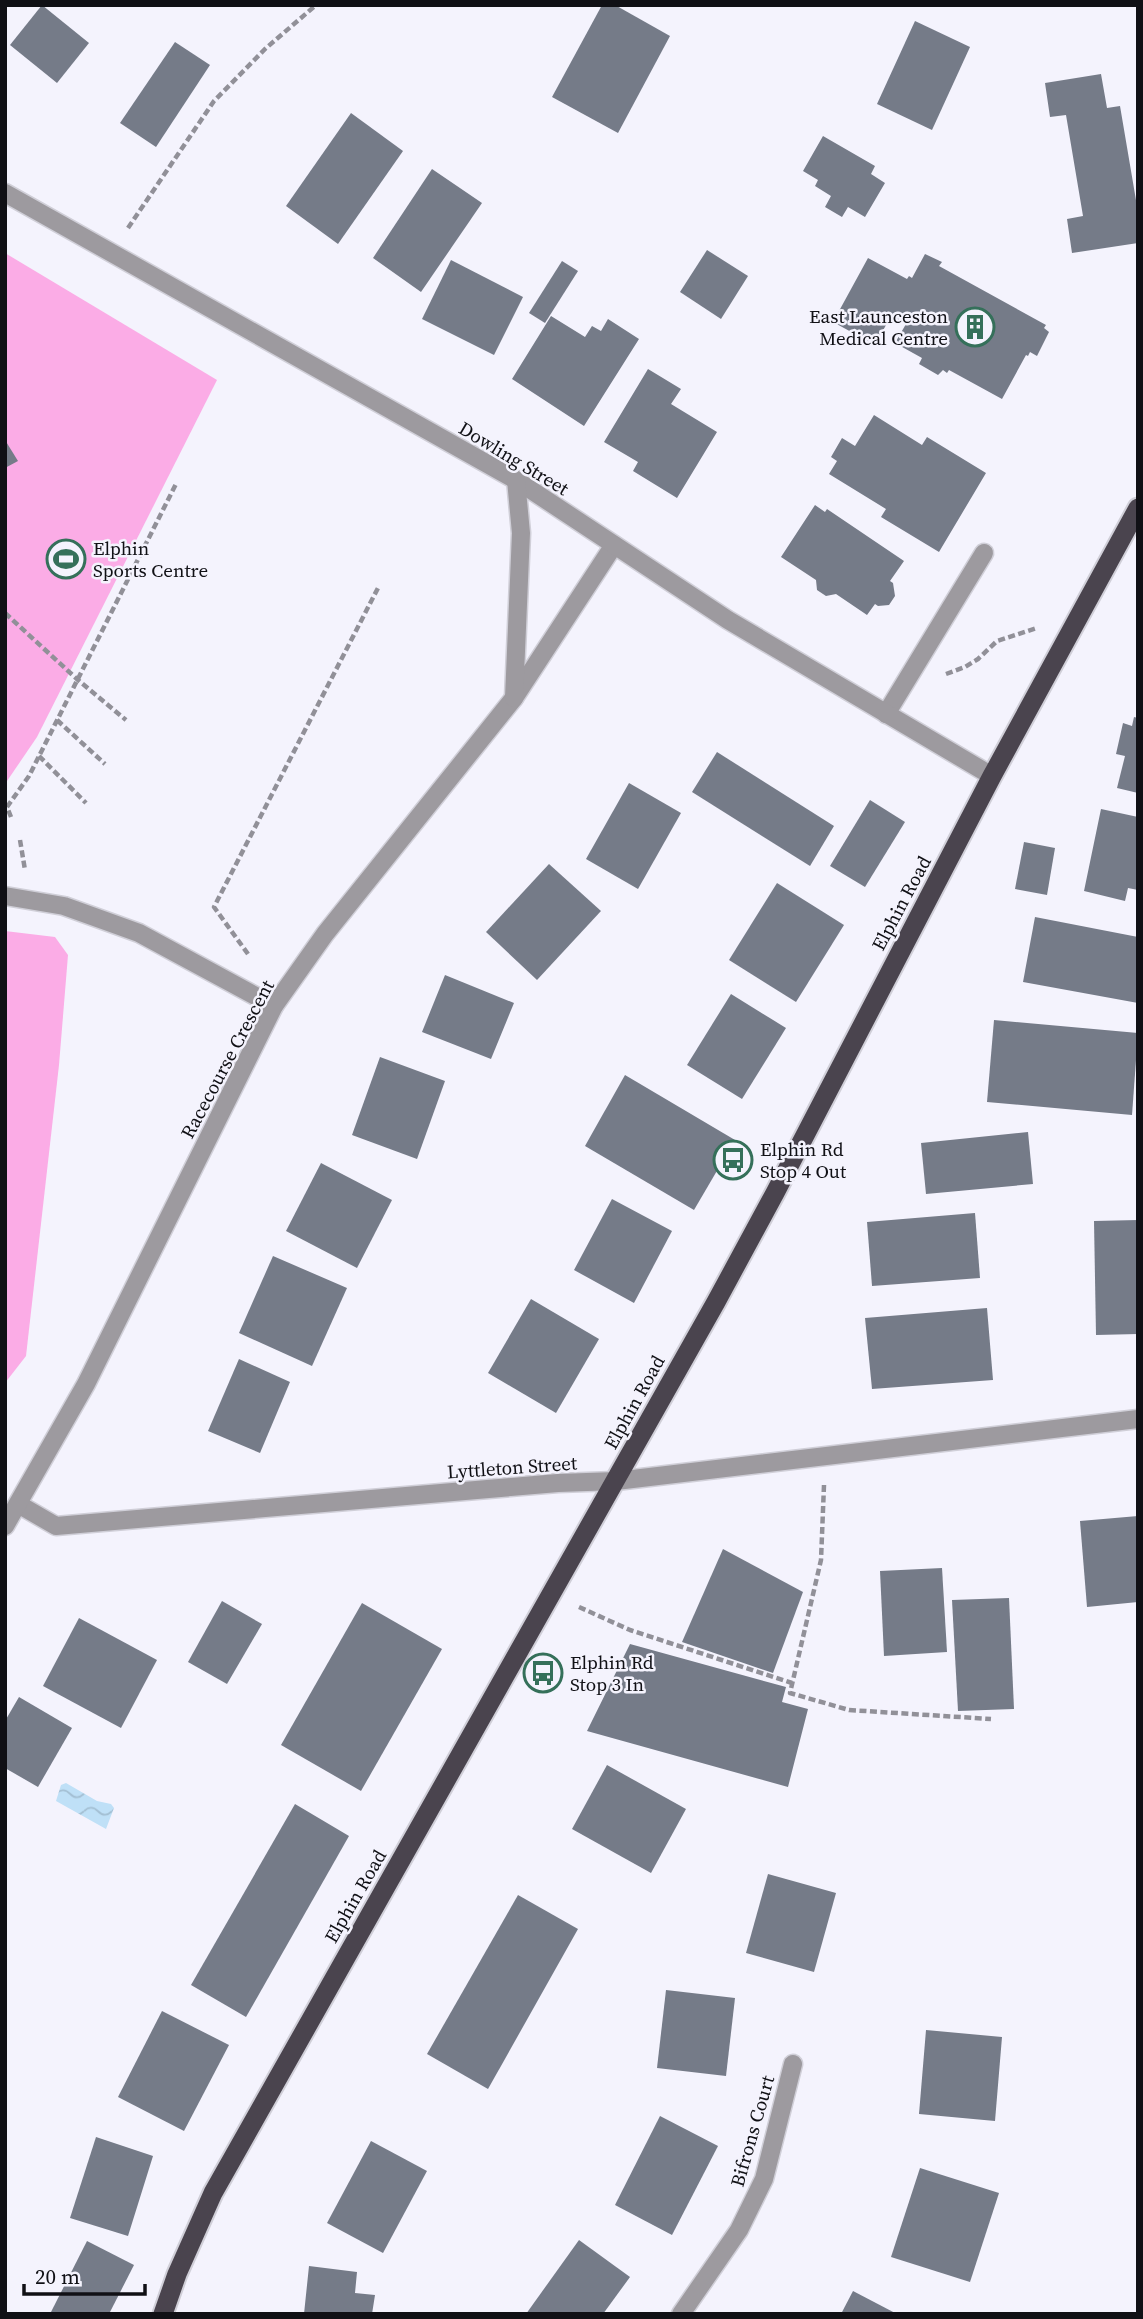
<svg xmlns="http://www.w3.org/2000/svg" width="1143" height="2319" font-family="'Source Serif 4',serif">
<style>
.pitch{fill:#fbace6}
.water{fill:url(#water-waves)}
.building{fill:#757b88}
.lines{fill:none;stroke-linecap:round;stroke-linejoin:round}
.service-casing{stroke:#d0cfd8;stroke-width:21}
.minor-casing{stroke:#d0cfd8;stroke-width:21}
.tertiary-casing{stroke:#d0cfd8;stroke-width:21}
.trunk-casing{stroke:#d0cfd8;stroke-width:23}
.path{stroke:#919098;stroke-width:4.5;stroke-dasharray:7 3.5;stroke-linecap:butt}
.service{stroke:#9d9a9f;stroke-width:18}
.minor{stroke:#9d9a9f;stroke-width:18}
.tertiary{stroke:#9d9a9f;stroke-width:18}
.trunk{stroke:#4a444e;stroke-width:19}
.labels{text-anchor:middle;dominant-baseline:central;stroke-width:5;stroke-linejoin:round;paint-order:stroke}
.poi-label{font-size:19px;fill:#101015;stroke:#f4f3fd;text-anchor:start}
.street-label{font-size:19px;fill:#101015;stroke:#f4f3fd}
</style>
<defs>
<pattern id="water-waves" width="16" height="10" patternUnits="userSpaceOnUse" patternTransform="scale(1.75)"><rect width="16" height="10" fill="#bfe0f7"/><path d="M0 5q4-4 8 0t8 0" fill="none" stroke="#a3bfd3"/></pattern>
</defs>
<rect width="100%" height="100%" fill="#f4f3fd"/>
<g class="pitch">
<path d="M 5,253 L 217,380 L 37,737 L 5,784 Z"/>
<path d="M 5,931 L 55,937 L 68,955 L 59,1065 L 26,1356 L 5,1383 Z"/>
</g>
<path class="water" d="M 66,1783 L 97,1801 L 111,1804 L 114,1808 L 106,1829 L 56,1801 L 61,1785 Z"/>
<g class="building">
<path d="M 42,5 L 89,43 L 57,83 L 10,45 Z"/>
<path d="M 602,5 L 615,5 L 670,36 L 618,133 L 552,97 Z"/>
<path d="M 915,21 L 970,47 L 932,130 L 877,104 Z"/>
<path d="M 175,42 L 210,65 L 156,147 L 120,123 Z"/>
<path d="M 1101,74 L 1107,108 L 1120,106 L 1138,212 L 1138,243 L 1072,253 L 1067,219 L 1083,216 L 1066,115 L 1050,117 L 1045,83 Z"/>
<path d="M 351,113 L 403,151 L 338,244 L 286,206 Z"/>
<path d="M 823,136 L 875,166 L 871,174 L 885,183 L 865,217 L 848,207 L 842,217 L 825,207 L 831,196 L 815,186 L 818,180 L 803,171 Z"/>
<path d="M 432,169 L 482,203 L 421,292 L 373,258 Z"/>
<path d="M 707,250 L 748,276 L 721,319 L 680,292 Z"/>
<path d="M 925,254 L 942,262 L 939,266 L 1046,325 L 1044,328 L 1049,332 L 1037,356 L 1030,352 L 1028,356 L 1026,355 L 1002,399 L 949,370 L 947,373 L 943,370 L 938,375 L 919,364 L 922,358 L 895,343 L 906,324 L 891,316 L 875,345 L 833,322 L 868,258 L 907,279 L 909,276 L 912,278 Z"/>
<path d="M 451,260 L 523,297 L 494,355 L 422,319 Z"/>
<path d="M 562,261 L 578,271 L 545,323 L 529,313 Z"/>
<path d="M 551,316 L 585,337 L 592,326 L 601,331 L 608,319 L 639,339 L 584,426 L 512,379 Z"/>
<path d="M 648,369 L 681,389 L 671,404 L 717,432 L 677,498 L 633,471 L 638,462 L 604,442 Z"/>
<path d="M 874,415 L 922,445 L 927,437 L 986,473 L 939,552 L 881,517 L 886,509 L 829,474 L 837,461 L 831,457 L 842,438 L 855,446 Z"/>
<path d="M 5,440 L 18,461 L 5,468 Z"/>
<path d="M 815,505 L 825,512 L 827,509 L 904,561 L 890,581 L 893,583 L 895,596 L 889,605 L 878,606 L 875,604 L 867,615 L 836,594 L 826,596 L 817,590 L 816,580 L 781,557 Z"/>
<path d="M 1134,717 L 1138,718 L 1138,793 L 1117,788 L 1125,756 L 1116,754 L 1123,723 L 1132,726 Z"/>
<path d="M 717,752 L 834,826 L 810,866 L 692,792 Z"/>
<path d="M 629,783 L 681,813 L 638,889 L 586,859 Z"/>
<path d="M 870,800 L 905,822 L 865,887 L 830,866 Z"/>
<path d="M 1101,809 L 1138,817 L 1138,890 L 1128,888 L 1125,901 L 1084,891 Z"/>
<path d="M 1024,842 L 1055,848 L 1047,895 L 1015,889 Z"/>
<path d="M 549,864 L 601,911 L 537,980 L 486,932 Z"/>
<path d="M 777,883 L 844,925 L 796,1002 L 729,960 Z"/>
<path d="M 1035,917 L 1138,937 L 1138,1003 L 1023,982 Z"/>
<path d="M 445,975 L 514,1003 L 491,1059 L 422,1032 Z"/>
<path d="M 731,994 L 786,1028 L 742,1099 L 687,1065 Z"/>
<path d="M 994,1020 L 1138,1033 L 1132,1115 L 987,1102 Z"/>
<path d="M 380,1057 L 445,1081 L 417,1159 L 352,1135 Z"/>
<path d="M 625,1075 L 735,1140 L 694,1210 L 585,1146 Z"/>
<path d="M 1028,1132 L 1033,1184 L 926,1194 L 921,1143 Z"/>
<path d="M 321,1163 L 392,1200 L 357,1268 L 286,1231 Z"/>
<path d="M 612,1199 L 672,1231 L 634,1303 L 574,1270 Z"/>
<path d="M 975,1213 L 980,1278 L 872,1286 L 867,1222 Z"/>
<path d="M 1138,1220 L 1138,1334 L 1096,1335 L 1094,1221 Z"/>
<path d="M 273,1256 L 347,1288 L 312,1366 L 239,1333 Z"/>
<path d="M 531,1299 L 599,1339 L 556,1413 L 488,1373 Z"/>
<path d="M 987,1308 L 993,1380 L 872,1389 L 865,1318 Z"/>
<path d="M 239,1359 L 290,1382 L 260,1453 L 208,1431 Z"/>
<path d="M 1138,1516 L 1138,1602 L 1087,1607 L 1080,1521 Z"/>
<path d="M 723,1549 L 803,1592 L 773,1673 L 682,1642 Z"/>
<path d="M 942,1568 L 947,1652 L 884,1656 L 880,1571 Z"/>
<path d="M 1009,1598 L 1014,1709 L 958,1711 L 952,1600 Z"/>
<path d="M 222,1601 L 262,1624 L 227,1684 L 188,1662 Z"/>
<path d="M 362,1603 L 442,1649 L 361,1791 L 281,1745 Z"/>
<path d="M 79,1618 L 157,1660 L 121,1728 L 43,1686 Z"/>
<path d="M 630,1644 L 786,1687 L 782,1702 L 808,1709 L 788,1787 L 587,1731 Z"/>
<path d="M 19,1697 L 72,1728 L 38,1787 L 5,1768 L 5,1721 Z"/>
<path d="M 607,1765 L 686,1809 L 651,1873 L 572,1829 Z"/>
<path d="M 295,1804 L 349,1836 L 246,2017 L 191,1985 Z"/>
<path d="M 768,1874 L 836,1893 L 814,1972 L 746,1953 Z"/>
<path d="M 518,1895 L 578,1929 L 488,2089 L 427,2054 Z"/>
<path d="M 666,1990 L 735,1998 L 726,2076 L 657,2068 Z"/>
<path d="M 162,2011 L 229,2045 L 184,2131 L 118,2097 Z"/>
<path d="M 926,2030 L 1002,2037 L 995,2121 L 919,2114 Z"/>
<path d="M 660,2116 L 718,2146 L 672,2235 L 615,2205 Z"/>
<path d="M 96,2137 L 153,2156 L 128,2236 L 70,2218 Z"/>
<path d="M 371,2141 L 427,2171 L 383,2253 L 327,2223 Z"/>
<path d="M 920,2168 L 999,2193 L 970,2282 L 891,2257 Z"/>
<path d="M 579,2240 L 630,2277 L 603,2314 L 526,2314 Z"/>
<path d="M 87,2241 L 134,2265 L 109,2314 L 55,2314 L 51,2312 Z"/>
<path d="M 309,2266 L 357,2272 L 355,2293 L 375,2295 L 372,2314 L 304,2314 Z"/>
<path d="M 853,2291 L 897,2314 L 841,2314 Z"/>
</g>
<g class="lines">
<defs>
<g id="service">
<path d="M 886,714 L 984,553"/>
<path d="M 5,896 L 64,906 L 139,933 L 274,1006"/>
</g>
<g id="minor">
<path d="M 18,1504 L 56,1526 L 558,1483 L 616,1481 L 1138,1419"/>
<path d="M 5,1526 L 86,1384 L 274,1006 L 325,934 L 514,698 L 614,545"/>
<path d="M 681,2314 L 739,2230 L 764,2179 L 793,2064"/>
</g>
<g id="tertiary">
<path d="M 5,193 L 516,480 L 728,620 L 992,776"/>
<path d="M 514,698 L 521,533 L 516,480"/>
</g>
<path id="trunk" d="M 163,2314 L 177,2274 L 213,2193 L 716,1302 L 775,1193 L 992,776 L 1138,508"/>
</defs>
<use href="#service" class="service-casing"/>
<use href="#minor" class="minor-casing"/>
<use href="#tertiary" class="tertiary-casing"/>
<use href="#trunk" class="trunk-casing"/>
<g class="path">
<path d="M 128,228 L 214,101 L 265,49 L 316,5"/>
<path d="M 5,613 L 78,680 L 126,720"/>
<path d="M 946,674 L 965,667 L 978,659 L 997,641 L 1037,628"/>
<path d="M 57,720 L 105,764"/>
<path d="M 39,756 L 86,803"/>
<path d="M 11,817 L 7,807 L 29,776 L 176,484"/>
<path d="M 20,840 L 25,870"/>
<path d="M 248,954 L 214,907 L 379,586"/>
<path d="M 824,1485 L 821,1560 L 790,1693 L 849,1710 L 991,1719"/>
<path d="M 579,1607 L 630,1630 L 792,1683"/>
</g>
<use href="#service" class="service"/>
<use href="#minor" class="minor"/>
<use href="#tertiary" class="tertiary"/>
<use href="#trunk" class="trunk"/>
</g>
<defs>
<symbol id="building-ring" viewBox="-11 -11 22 22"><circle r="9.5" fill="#f4f3fd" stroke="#35705a" stroke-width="1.5"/><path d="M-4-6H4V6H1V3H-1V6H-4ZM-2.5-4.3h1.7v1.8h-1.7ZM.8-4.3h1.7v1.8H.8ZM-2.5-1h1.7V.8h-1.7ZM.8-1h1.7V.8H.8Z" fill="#35705a"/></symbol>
<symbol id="stadium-ring" viewBox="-11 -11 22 22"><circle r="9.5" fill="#f4f3fd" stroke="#35705a" stroke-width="1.5"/><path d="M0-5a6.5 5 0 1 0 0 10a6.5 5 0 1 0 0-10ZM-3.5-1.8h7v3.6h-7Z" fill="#35705a"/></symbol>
<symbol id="bus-ring" viewBox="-11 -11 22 22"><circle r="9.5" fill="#f4f3fd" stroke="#35705a" stroke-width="1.5"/><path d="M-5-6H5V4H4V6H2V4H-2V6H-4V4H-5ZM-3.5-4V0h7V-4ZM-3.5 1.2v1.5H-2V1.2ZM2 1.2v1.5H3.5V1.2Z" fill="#35705a"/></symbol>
</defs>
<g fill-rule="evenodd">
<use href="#building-ring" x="953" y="305" width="44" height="44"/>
<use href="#stadium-ring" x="44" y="537" width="44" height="44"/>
<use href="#bus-ring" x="711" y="1138" width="44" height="44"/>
<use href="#bus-ring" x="521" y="1651" width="44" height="44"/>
</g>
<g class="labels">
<g class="poi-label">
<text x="948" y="316" text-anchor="end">East Launceston<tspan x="948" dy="22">Medical Centre</tspan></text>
<text x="93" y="548">Elphin<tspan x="93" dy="22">Sports Centre</tspan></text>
<text x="760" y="1149">Elphin Rd<tspan x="760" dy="22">Stop 4 Out</tspan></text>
<text x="570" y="1662">Elphin Rd<tspan x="570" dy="22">Stop 3 In</tspan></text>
</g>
<g class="street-label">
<text transform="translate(514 458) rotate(31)">Dowling Street</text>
<text transform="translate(901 903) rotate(-62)">Elphin Road</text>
<text transform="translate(227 1059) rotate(-62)">Racecourse Crescent</text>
<text transform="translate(634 1402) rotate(-61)">Elphin Road</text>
<text transform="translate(512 1467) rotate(-4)">Lyttleton Street</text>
<text transform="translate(355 1896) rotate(-60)">Elphin Road</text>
<text transform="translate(752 2131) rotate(-74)">Bifrons Court</text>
</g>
</g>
<rect width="1143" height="2319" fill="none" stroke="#101015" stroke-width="14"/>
<path d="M24 2284v10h121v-10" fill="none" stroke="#101015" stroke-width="3.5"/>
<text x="35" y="2284" font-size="21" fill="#101015" stroke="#f4f3fd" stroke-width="5" paint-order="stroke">20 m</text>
</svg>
